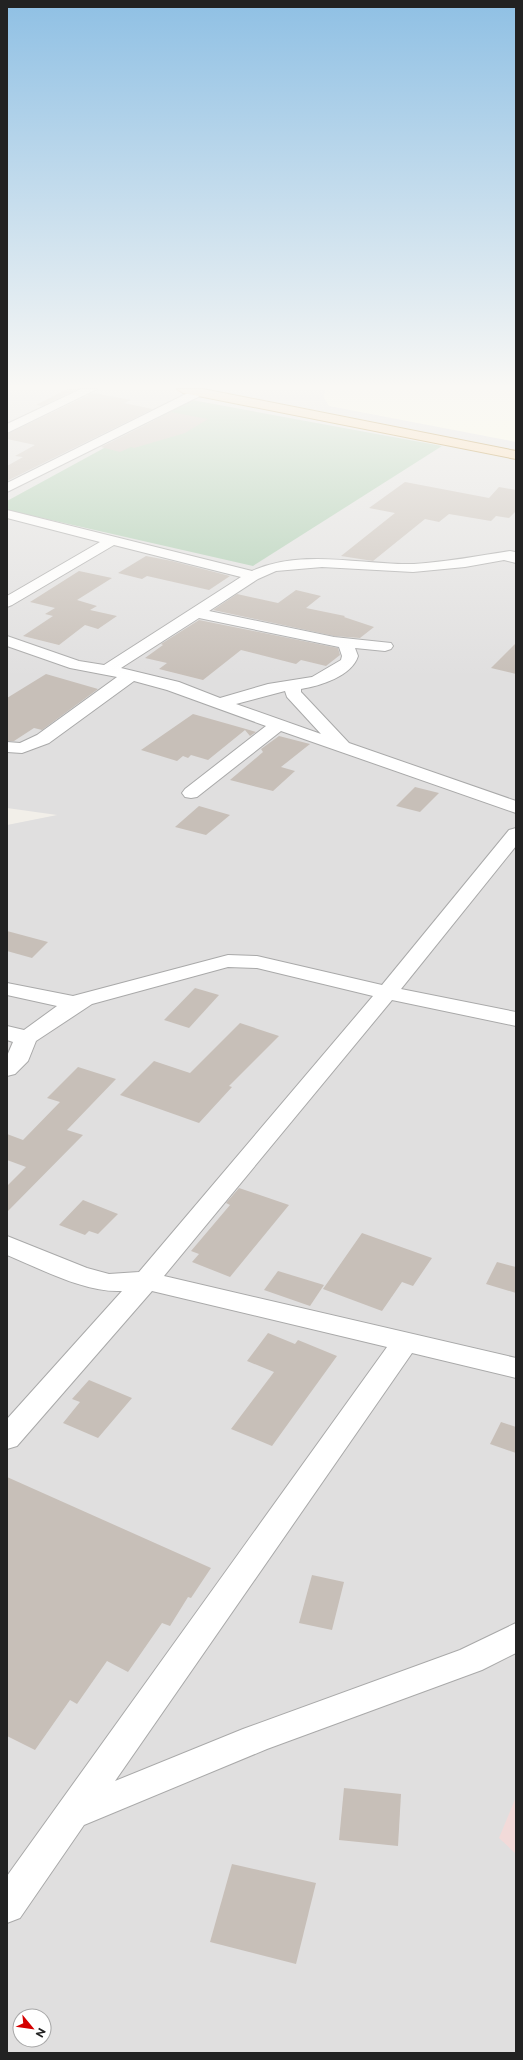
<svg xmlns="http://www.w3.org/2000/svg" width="523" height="2060" font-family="Montserrat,sans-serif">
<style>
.residential{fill:#e0dfdf;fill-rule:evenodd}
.commercial{fill:#f2dad9}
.education{fill:#ffffe5}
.cemetery{fill:#aacbaf}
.building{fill:#c7bfb8}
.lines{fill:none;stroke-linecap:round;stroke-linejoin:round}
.minor-casing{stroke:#a9a9a9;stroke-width:2}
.major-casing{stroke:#a06b00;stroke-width:2}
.minor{fill:#fff;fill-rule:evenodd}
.major{fill:#fcd6a4;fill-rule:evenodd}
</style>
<rect width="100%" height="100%" fill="#f2efe9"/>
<path class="residential" d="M 7,389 L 516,389 L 516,2053 L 7,2053 L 7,825 L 57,815 L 7,808 ZM 20,2016 L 44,2016 L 44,2040 L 20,2040 Z"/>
<path class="commercial" d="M 516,1797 L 516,1854 L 499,1838 Z"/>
<path class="education" d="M 325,389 L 516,389 L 516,442 L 329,406 L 324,398 Z"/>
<path class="cemetery" d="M 192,400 L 442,446 L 253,566 L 7,510 L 7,501 Z"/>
<g class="building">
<path d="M 67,389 L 77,389 L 42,406 L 36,405 Z"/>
<path d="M 93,393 L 131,400 L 124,403 L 153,409 L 7,481 L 7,466 L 23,457 L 15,456 L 35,445 L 7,439 L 7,434 Z"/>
<path d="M 171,412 L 208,419 L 185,433 L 134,448 L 131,447 L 120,452 L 101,447 Z"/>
<path d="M 405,482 L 489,498 L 499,487 L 516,490 L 516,511 L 509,518 L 496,516 L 491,521 L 449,514 L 439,522 L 425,519 L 373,561 L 341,556 L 395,513 L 369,508 Z"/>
<path d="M 146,556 L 172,561 L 230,576 L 209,590 L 147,576 L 142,579 L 118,573 Z"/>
<path d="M 79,571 L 112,578 L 77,600 L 97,606 L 90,610 L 117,616 L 98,629 L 85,625 L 59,645 L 23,636 L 53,616 L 45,614 L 55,608 L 30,602 Z"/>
<path d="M 296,590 L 321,596 L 306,608 L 345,616 L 344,617 L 374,627 L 360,638 L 334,636 L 213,610 L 237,594 L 278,603 Z"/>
<path d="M 199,620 L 338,648 L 340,655 L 326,666 L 301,660 L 296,664 L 241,650 L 203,680 L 159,669 L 167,663 L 145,658 L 163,645 L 161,644 Z"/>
<path d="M 516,643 L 516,674 L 491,668 Z"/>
<path d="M 46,674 L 98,689 L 42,730 L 34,728 L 14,741 L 7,741 L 7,698 Z"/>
<path d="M 193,714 L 246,729 L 256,732 L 250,736 L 245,730 L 208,760 L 191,755 L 188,758 L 183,756 L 177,761 L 141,750 Z"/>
<path d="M 279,736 L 310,744 L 281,767 L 295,771 L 273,791 L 230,780 L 263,752 L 261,749 Z"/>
<path d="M 415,787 L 439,793 L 420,812 L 396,806 Z"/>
<path d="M 199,806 L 230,815 L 206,835 L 175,827 Z"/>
<path d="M 7,931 L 48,942 L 32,958 L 7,951 Z"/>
<path d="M 195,988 L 219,995 L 189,1028 L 164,1020 Z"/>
<path d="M 240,1023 L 279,1036 L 229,1086 L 232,1087 L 199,1123 L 120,1095 L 154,1061 L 190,1073 Z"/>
<path d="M 78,1067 L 116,1079 L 67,1130 L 83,1135 L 7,1212 L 7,1186 L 26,1167 L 7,1160 L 7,1134 L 23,1140 L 60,1102 L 47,1098 Z"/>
<path d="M 239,1188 L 289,1205 L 230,1277 L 192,1262 L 199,1254 L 191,1251 L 230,1205 L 226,1203 Z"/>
<path d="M 83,1200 L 118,1214 L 98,1234 L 89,1231 L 85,1235 L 59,1225 Z"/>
<path d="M 362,1233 L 432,1258 L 413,1286 L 402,1282 L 382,1311 L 323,1289 Z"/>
<path d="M 497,1262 L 516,1267 L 516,1293 L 486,1284 Z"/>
<path d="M 278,1271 L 324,1285 L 310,1306 L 264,1290 Z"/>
<path d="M 268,1333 L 295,1344 L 298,1340 L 337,1356 L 272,1446 L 231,1429 L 274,1372 L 247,1361 Z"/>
<path d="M 89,1380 L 132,1398 L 98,1438 L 63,1423 L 80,1402 L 72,1399 Z"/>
<path d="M 501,1422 L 516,1427 L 516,1453 L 490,1444 Z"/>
<path d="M 7,1477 L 211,1568 L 191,1598 L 188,1597 L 170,1626 L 162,1623 L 128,1672 L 107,1661 L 77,1704 L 70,1700 L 35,1750 L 7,1736 Z"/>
<path d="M 312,1575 L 344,1582 L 332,1630 L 299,1623 Z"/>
<path d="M 344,1788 L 401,1794 L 398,1846 L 339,1840 Z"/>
<path d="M 232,1864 L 316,1883 L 296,1964 L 210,1942 Z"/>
</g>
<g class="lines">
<defs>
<g id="minor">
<path d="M 81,389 L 97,389 L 7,433 L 7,424 Z"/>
<path d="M 196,389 L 200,390 L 202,393 L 200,396 L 7,492 L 7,483 Z"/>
<path d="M 7,510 L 252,571 C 303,548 360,565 414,564 C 446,562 478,556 510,551 L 515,552 L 516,563 L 504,560 L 465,567 L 413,572 L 322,567 L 276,571 L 258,579 L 209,611 L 334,637 L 391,643 L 393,646 L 391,649 L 385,651 L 355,648 L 358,656 C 352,676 320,686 301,689 L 301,692 L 349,743 L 516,801 L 516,813 L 281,731 L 197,797 L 191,798 L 185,797 L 182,793 L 185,789 L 266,726 L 167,690 L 134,681 L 49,743 L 22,753 L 7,752 L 7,742 L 20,743 L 37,735 L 117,677 L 70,668 L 7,646 L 7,636 L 79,661 L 104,665 L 241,577 L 114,545 L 12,605 L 7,607 L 7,596 L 100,542 L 7,518 ZM 199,618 L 339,647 L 342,656 L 341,660 L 312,677 L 268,684 L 220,698 L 179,682 L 121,668 ZM 285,691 L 287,697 L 321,734 L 236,704 Z"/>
<path d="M 516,828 L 516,846 L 401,989 L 516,1012 L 516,1026 L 392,1000 L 164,1276 L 516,1358 L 516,1378 L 412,1353 L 115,1781 L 243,1729 L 460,1650 L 516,1623 L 516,1653 L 482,1670 L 267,1749 L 84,1825 L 20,1918 L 7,1923 L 7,1876 L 387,1347 L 152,1291 L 17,1446 L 7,1449 L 7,1419 L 122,1291 C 85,1293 41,1269 7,1255 L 7,1236 L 87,1268 L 109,1274 L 139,1272 L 373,996 L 257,968 L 228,967 L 92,1004 L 36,1041 L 28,1061 L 15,1074 L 7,1076 L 7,1056 L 13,1042 L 7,1040 L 7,1026 L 24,1030 L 57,1006 L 7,995 L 7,983 L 73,996 L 228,955 L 257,956 L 382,985 L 509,830 Z"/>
</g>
<path id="major" d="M 177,389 L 203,389 L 516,451 L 516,459 L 183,393 Z"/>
</defs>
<use href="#minor" class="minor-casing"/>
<use href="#major" class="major-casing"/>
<use href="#minor" class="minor"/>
<use href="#major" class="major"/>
</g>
<linearGradient id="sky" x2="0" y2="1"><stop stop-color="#8fc0e4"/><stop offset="0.57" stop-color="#f9f8f5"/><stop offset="1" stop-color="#f9f8f5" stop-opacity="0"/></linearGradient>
<rect width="523" height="678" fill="url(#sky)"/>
<rect width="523" height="2060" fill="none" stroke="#222222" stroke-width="16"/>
<g transform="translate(32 2028) rotate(119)"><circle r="19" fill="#ffffff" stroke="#a7a7a7"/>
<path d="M0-3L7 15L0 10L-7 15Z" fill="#d40000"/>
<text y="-6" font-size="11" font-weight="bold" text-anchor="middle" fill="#222222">N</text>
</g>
</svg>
